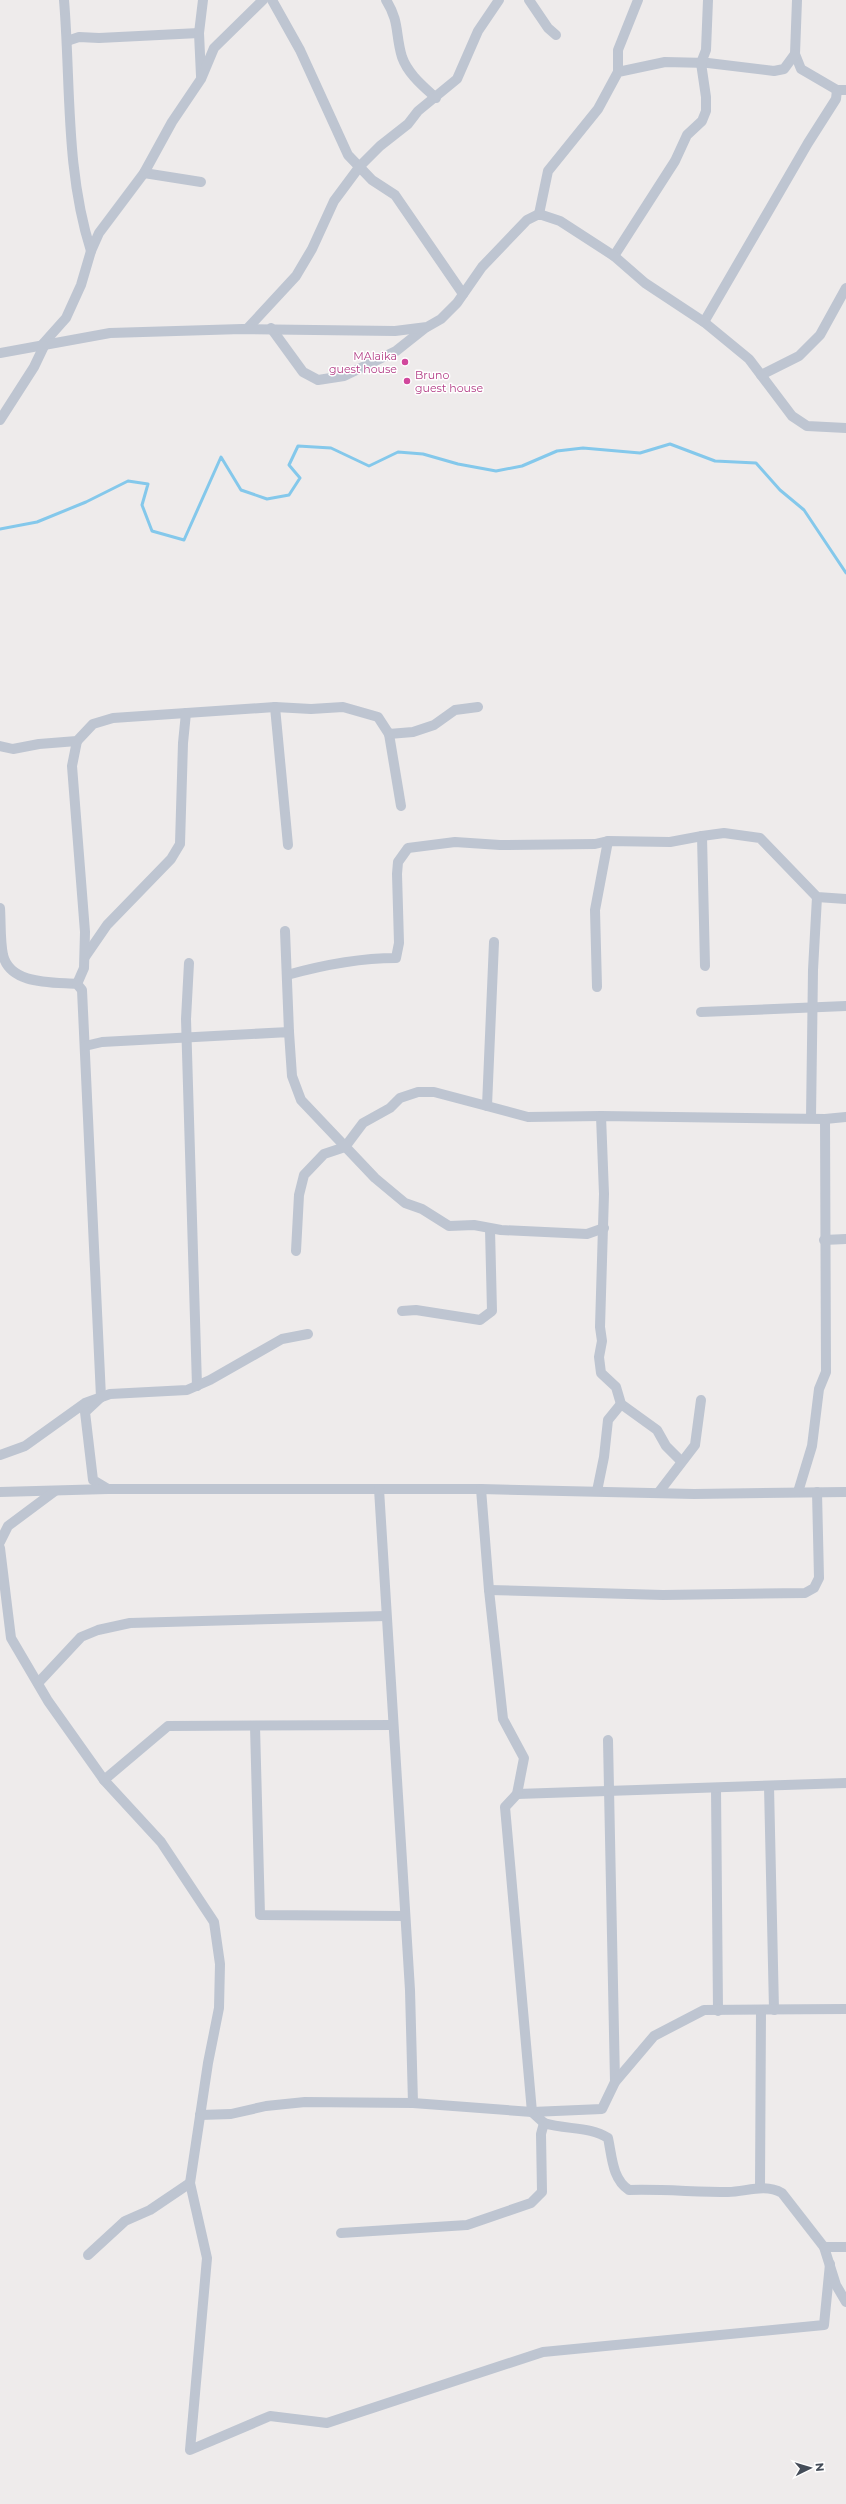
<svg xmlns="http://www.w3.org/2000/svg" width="846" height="2504" font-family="Montserrat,sans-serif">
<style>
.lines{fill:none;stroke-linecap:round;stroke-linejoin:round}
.stream{stroke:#84c8eb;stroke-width:3}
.minor{stroke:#bec5d1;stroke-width:10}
.hotel-dot{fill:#d1479c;stroke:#fff;stroke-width:1.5}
.labels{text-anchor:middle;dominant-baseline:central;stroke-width:3;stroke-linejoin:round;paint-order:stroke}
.hotel-label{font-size:11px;fill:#b23c85;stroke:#fff;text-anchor:end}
</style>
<rect width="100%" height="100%" fill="#eeebeb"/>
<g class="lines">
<path class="stream" d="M 0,529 L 37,522 L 86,502 L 128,481 L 148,484 L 142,505 L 152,531 L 184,540 L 221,457 L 241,490 L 267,499 L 289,495 L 300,478 L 289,465 L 298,446 L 331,448 L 369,466 L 398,452 L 423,454 L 458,464 L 496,471 L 522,466 L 557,451 L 583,448 L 640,453 L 670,444 L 715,461 L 756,463 L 780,490 L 804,510 L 846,573"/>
<g class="minor">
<path d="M 64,0 C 71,84 65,170 91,251"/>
<path d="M 272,0 L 300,50 L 348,155 L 372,180 L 395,195 L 463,294"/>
<path d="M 386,0 C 400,22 395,34 402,57 C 408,74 423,86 436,98"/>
<path d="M 529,0 L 548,28 L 556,35"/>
<path d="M 797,0 L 795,54 L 801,69 L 837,90 L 846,90"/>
<path d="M 67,41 L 79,37 L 99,38 L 199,33"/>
<path d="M 618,72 L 618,50 L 638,0"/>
<path d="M 201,76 L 199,33 L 203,0"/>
<path d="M 144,173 L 201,182"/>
<path d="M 539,214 L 548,171 L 598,109 L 618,72 L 665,62 L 708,63 L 774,71 L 784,69 L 795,54"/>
<path d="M 614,256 L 675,161 L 687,135 L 702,121 L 706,111 L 706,97 L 701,63 L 706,50 L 708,0"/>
<path d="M 704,322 L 808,143 L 836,99 L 837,90"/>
<path d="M 271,328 L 303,372 L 318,380 L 344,376 L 396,351 L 425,328"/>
<path d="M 247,329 L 296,276 L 312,249 L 334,201 L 360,166 L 380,146 L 408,124 L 418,111 L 457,79 L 478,31 L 499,0"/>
<path d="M 41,346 L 66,318 L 81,285 L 91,251 L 99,233 L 144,173 L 172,122 L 201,79 L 214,48 L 263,0"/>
<path d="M 0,353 L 110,333 L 242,329 L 395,331 L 427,327 L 441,319 L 457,303 L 482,267 L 527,220 L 539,214 L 560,221 L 614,256 L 645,283 L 704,322 L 749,359 L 792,416 L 807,426 L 846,428"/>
<path d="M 761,375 L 799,356 L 820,335 L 846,288"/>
<path d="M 0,420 L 34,367 L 44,346"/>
<path d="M 275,707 L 288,845"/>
<path d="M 389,734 L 401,806"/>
<path d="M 0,746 L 13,749 L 39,744 L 77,741 L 93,724 L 113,718 L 275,707 L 311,709 L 343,707 L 378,717 L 389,734 L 413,732 L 434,725 L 455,710 L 478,707"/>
<path d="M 0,908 C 1,923 0,940 3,955 C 10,985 52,982 77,984 L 82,990 L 101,1397 L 85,1412 L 93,1480 L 108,1489 L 481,1489 L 694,1494 L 846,1492"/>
<path d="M 285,931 L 289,1032"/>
<path d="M 85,957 L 107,925 L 171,859 L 180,844 L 183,743 L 186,713"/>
<path d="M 189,963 L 186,1019 L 197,1386"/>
<path d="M 705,966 L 702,836 L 724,833 L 760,838 L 817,897 L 846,899"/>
<path d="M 287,975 C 323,965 359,958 396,958 L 399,943 L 397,874 L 398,862 L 408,848 L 455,842 L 500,845 L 595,844 L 608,841 L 670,842 L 702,836"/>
<path d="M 77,984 L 84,968 L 85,932 L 72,766 L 77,741"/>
<path d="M 597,987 L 595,910 L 608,841"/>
<path d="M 701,1012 L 846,1006"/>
<path d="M 85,1046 L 102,1042 L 289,1032 L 292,1076 L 301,1100 L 375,1178 L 405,1203 L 422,1209 L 449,1226 L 474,1225 L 501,1230 L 587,1234 L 604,1228"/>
<path d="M 487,1106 L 528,1117 L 601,1116"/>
<path d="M 811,1118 L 813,970 L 817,897"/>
<path d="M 824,1240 L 846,1239"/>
<path d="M 296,1251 L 299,1195 L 304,1175 L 324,1154 L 345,1147 L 363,1123 L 390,1108 L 400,1098 L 418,1092 L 434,1092 L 487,1106 L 494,942"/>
<path d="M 402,1311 L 416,1310 L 480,1320 L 492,1311 L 490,1229"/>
<path d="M 0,1455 L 25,1446 L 85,1403 L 110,1394 L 187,1390 L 210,1380 L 282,1339 L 308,1334"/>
<path d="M 681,1461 L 666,1446 L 657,1430 L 621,1404 L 616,1387 L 601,1373 L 599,1357 L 602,1341 L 600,1327 L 604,1194 L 601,1116 L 825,1119 L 846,1117"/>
<path d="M 379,1489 L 410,1990 L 413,2103"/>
<path d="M 597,1491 L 604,1457 L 608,1420 L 621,1404"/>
<path d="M 0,1492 L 108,1489"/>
<path d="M 659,1492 L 695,1445 L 701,1400"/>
<path d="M 798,1492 L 812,1446 L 819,1389 L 826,1372 L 825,1119"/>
<path d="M 0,1542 L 8,1526 L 55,1491"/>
<path d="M 0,1548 L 11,1638 L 48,1701 L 104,1780 L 161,1842 L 214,1922 L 220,1964 L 219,2008 L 208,2063 L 190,2183 L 207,2258 L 190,2450 L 270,2416 L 327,2423 L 543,2352 L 824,2325 L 830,2264"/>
<path d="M 489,1590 L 663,1595 L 805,1593 L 814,1588 L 819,1578 L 817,1492"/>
<path d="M 38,1683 L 81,1637 L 98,1630 L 130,1623 L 386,1616"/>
<path d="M 255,1726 L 260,1915 L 405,1916"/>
<path d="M 608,1740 L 615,2082"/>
<path d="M 104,1780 L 168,1726 L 393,1725"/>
<path d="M 769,1786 L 774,2010"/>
<path d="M 716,1788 L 718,2011"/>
<path d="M 517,1794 L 846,1783"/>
<path d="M 200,2115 L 231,2114 L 266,2106 L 305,2102 L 413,2103 L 532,2112 L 602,2109 L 615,2082 L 654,2036 L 704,2010 L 846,2009"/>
<path d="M 544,2123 C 566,2130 590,2126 608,2138 C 612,2156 612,2179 629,2190 C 662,2189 695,2192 728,2192 C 746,2192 764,2183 782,2193 L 824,2247 L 836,2285 L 846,2302"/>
<path d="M 760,2187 L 761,2010"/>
<path d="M 341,2233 L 467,2225 L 531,2203 L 542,2192 L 541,2134 L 544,2123 L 532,2112 L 505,1807 L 517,1794 L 524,1758 L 503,1719 L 489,1590 L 481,1489"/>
<path d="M 824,2247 L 846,2247"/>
<path d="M 88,2255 L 125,2221 L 150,2210 L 190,2183"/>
</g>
</g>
<g class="hotel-dot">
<circle cx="405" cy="362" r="4"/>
<circle cx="407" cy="381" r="4"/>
</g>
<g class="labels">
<g class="hotel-label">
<text x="397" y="356">MAlaika<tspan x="397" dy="13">guest house</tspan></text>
<text x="415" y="375" text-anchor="start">Bruno<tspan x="415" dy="13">guest house</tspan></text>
</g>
</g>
<g transform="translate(810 2468) rotate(85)" stroke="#ffffff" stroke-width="3" paint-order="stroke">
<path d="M0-3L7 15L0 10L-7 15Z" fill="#444c58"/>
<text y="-6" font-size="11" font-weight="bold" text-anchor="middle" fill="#444c58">N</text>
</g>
</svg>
